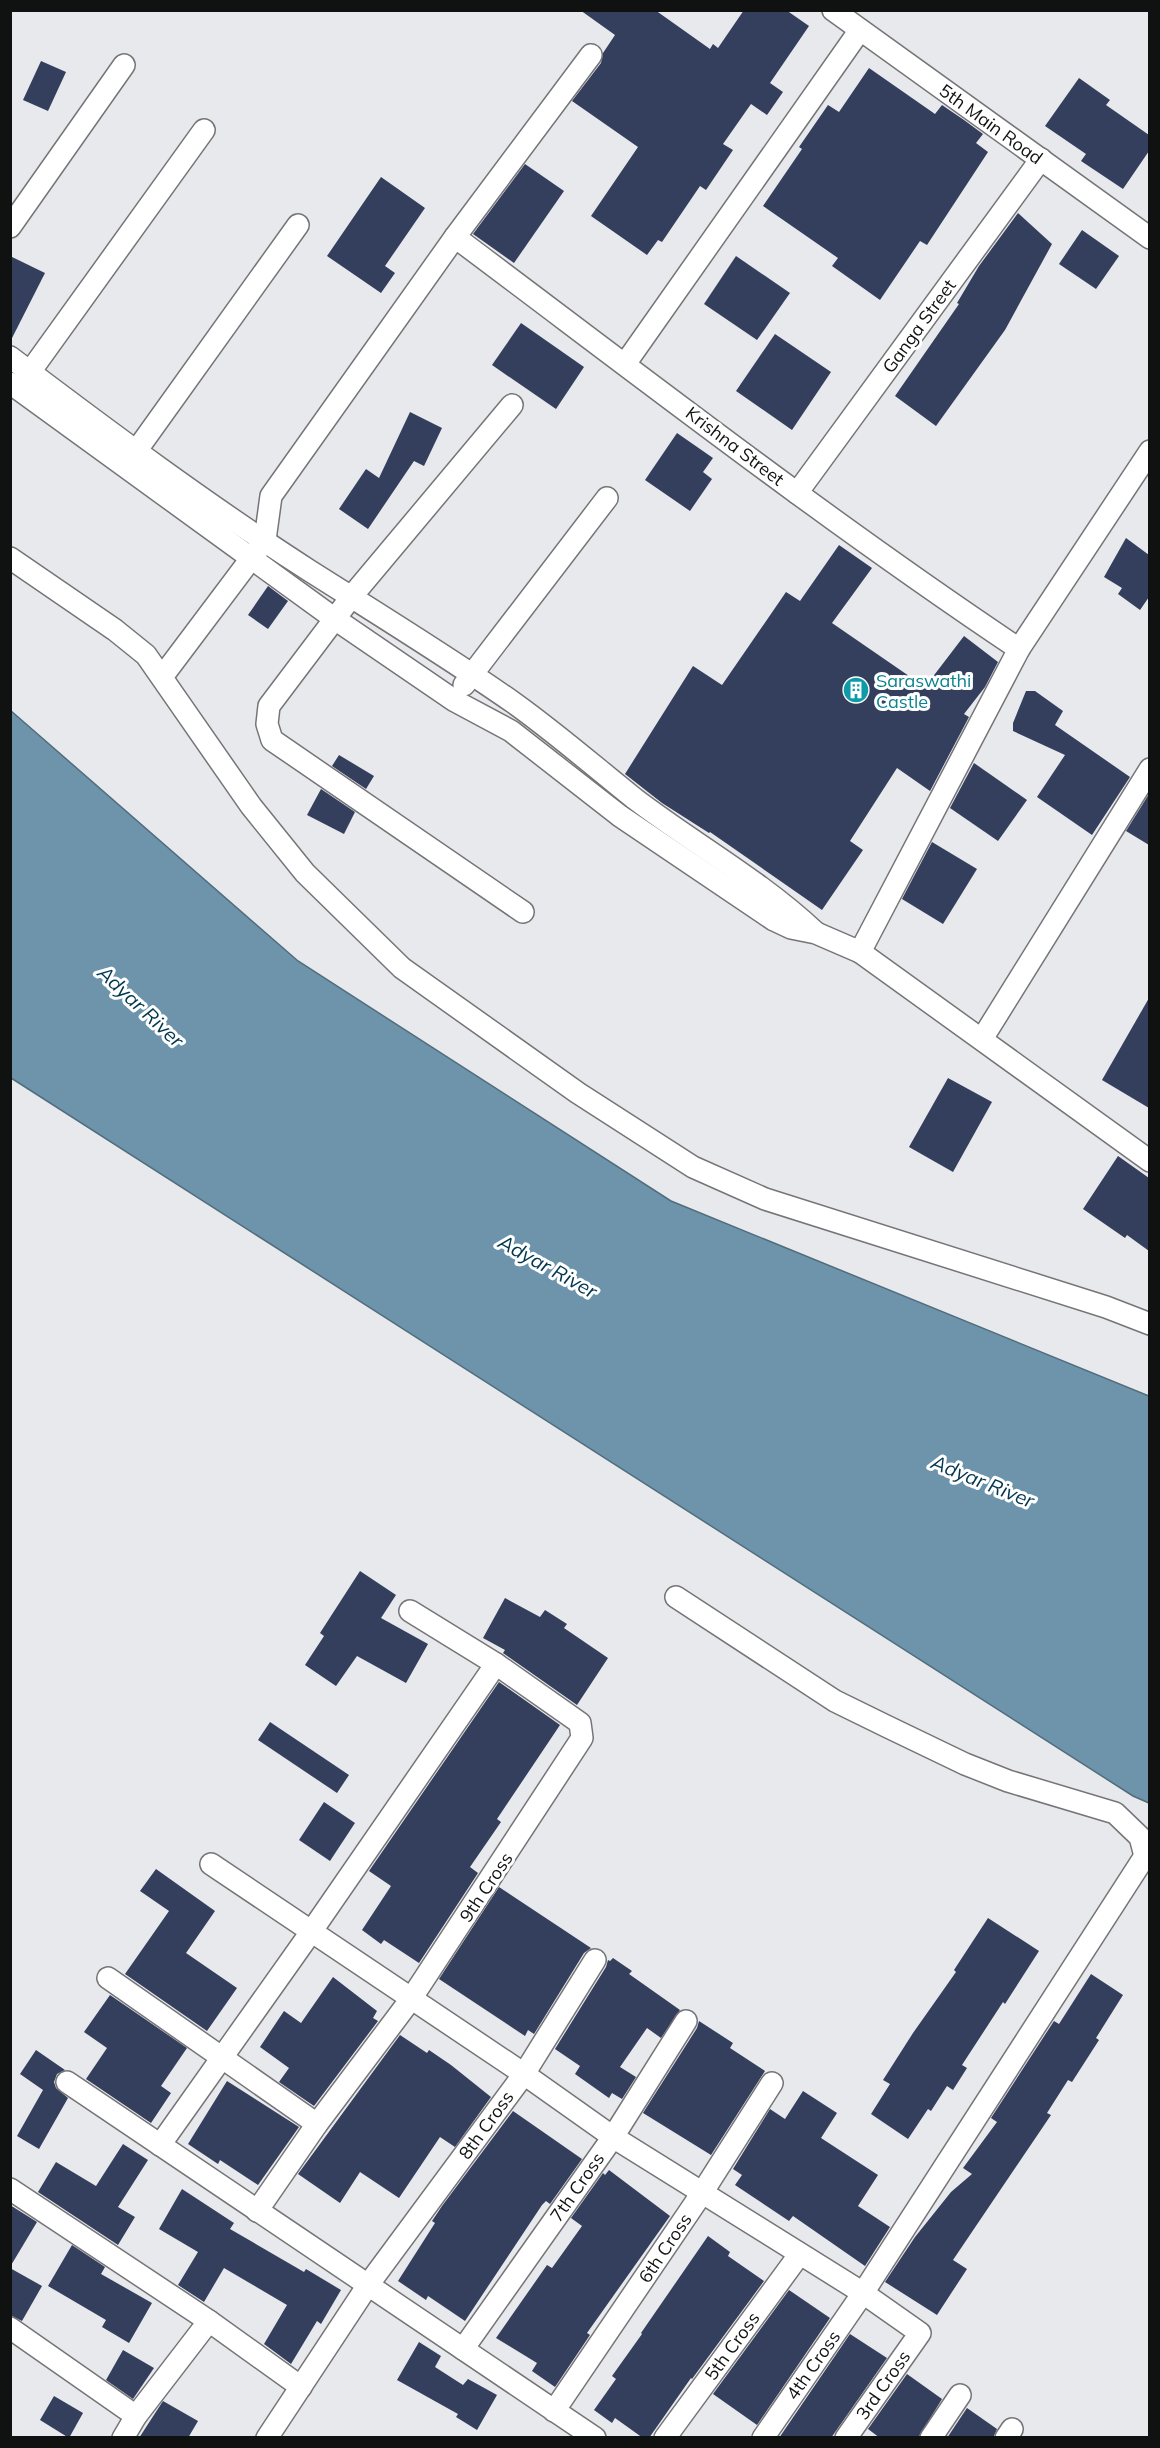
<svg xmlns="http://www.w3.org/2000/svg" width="1160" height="2448" font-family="Mulish,sans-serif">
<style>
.water{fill:#6d94ab;stroke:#516d7d;stroke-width:1.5}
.building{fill:#333f5d}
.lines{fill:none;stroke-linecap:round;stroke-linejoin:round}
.minor-casing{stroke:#757578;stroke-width:24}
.minor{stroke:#fff;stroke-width:21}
.labels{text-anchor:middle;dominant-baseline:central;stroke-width:6;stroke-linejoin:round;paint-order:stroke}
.street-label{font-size:18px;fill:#101111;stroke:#fff}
.culture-label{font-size:18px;fill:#0d838f;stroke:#fff;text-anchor:start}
.water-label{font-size:20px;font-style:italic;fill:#00364e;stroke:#fff}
</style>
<rect width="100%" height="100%" fill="#e8e9ec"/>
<path class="water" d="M 10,710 L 298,961 L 671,1201 L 1149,1396 L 1149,1803 L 1133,1796 L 11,1078 Z"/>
<g class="building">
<path d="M 580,10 L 655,10 L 710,49 L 713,44 L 718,48 L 744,10 L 786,10 L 809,26 L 770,83 L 783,92 L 767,115 L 751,104 L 723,144 L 733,150 L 706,190 L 700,186 L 662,242 L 658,240 L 647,255 L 591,216 L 638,147 L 572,101 L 601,63 L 603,53 L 615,35 Z"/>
<path d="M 41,61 L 66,72 L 48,111 L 23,100 Z"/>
<path d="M 869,68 L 935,114 L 942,105 L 964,120 L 983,134 L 976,143 L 988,152 L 927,245 L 920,241 L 880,300 L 832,266 L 838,258 L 763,206 L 802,149 L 799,147 L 828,105 L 839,112 Z"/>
<path d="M 1079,78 L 1110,100 L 1106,105 L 1149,135 L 1149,151 L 1123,189 L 1081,161 L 1086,154 L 1045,126 Z"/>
<path d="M 525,164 L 564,191 L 514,263 L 473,234 Z"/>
<path d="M 381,177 L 425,208 L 385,266 L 395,273 L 381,293 L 327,256 Z"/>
<path d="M 1018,213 L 1052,244 L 1005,330 L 936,426 L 895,396 L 959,304 L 957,303 L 979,266 Z"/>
<path d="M 1082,230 L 1119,256 L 1096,289 L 1059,264 Z"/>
<path d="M 10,256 L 45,273 L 10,342 Z"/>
<path d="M 736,256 L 790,293 L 757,340 L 704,304 Z"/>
<path d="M 521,323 L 584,367 L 556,409 L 492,365 Z"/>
<path d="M 775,334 L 831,372 L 792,430 L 736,391 Z"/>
<path d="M 410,412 L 442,428 L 424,466 L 414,461 L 368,529 L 339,509 L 366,469 L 379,478 Z"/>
<path d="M 677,433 L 713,458 L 703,472 L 712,479 L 690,511 L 645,480 Z"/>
<path d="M 1126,538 L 1149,555 L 1149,597 L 1140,610 L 1118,594 L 1122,588 L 1104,577 Z"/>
<path d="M 839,545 L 872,568 L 832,623 L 925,687 L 964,636 L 998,662 L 985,687 L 964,714 L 969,717 L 930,791 L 897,768 L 850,841 L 863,850 L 822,910 L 710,832 L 709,833 L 662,803 L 625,774 L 693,666 L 722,685 L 786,592 L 800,601 Z"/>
<path d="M 268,586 L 288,601 L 268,629 L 248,615 Z"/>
<path d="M 1026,691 L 1035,691 L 1063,711 L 1055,725 L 1130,777 L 1092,835 L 1037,797 L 1065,755 L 1013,731 L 1013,723 Z"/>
<path d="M 339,755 L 374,776 L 366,789 L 332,766 Z"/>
<path d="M 974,763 L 1027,800 L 998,841 L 950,808 Z"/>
<path d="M 321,789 L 355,812 L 344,834 L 307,815 Z"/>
<path d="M 1149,794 L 1149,845 L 1126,831 Z"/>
<path d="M 932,842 L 977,869 L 943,924 L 902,899 Z"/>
<path d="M 1149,998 L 1149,1108 L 1102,1080 Z"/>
<path d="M 948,1078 L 992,1102 L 953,1172 L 909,1147 Z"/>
<path d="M 1118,1156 L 1149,1178 L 1149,1251 L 1127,1235 L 1125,1238 L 1083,1209 Z"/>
<path d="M 360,1571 L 396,1595 L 381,1618 L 428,1644 L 406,1683 L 357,1656 L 336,1686 L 305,1665 L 324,1636 L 320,1633 Z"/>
<path d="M 505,1598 L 540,1617 L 545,1610 L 567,1624 L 564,1628 L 608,1658 L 577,1705 L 503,1653 L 505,1650 L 483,1638 Z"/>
<path d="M 499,1682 L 560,1725 L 497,1819 L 501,1822 L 470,1867 L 478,1873 L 419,1963 L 384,1940 L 381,1944 L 362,1930 L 391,1886 L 369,1871 Z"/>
<path d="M 270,1722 L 349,1775 L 337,1793 L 258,1740 Z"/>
<path d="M 324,1802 L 355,1823 L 330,1861 L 299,1840 Z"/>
<path d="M 156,1869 L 215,1911 L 186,1953 L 237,1988 L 207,2031 L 125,1974 L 169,1911 L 140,1891 Z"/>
<path d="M 499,1887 L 591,1948 L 584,1953 L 534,2034 L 528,2030 L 525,2036 L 439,1979 Z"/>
<path d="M 988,1918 L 1039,1951 L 1005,2004 L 1003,2002 L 962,2065 L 967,2068 L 953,2090 L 947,2086 L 931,2111 L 928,2109 L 908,2139 L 871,2114 L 890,2084 L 883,2080 L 913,2033 L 956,1972 L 954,1970 Z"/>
<path d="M 613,1958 L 632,1971 L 629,1974 L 680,2010 L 661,2038 L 647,2028 L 620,2067 L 636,2077 L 622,2099 L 612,2093 L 609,2098 L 575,2074 L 580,2066 L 555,2049 L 606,1967 L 608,1960 L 610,1961 Z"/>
<path d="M 1091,1974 L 1123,1995 L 1096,2038 L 1099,2040 L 1072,2082 L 1068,2080 L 1047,2113 L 1051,2115 L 953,2260 L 967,2269 L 937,2315 L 885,2282 L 915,2237 L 951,2192 L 972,2174 L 963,2168 L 997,2122 L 991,2118 L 1054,2021 L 1059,2024 Z"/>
<path d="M 333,1977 L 377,2011 L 373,2018 L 378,2021 L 314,2106 L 279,2082 L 289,2068 L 260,2047 L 284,2011 L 301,2023 Z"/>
<path d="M 110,1995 L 187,2048 L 161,2086 L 171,2093 L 151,2123 L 86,2079 L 107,2048 L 84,2032 Z"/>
<path d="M 699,2021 L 733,2043 L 730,2048 L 765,2071 L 711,2155 L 643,2113 L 697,2028 Z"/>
<path d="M 400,2035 L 427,2053 L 429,2050 L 451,2065 L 491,2097 L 455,2147 L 440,2137 L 399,2198 L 360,2172 L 340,2203 L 298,2174 Z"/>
<path d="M 36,2050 L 65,2070 L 57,2074 L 54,2082 L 56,2088 L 68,2098 L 39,2149 L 17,2136 L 43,2090 L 20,2074 Z"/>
<path d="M 227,2081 L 299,2127 L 258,2185 L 220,2160 L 218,2164 L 188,2144 Z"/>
<path d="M 803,2091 L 837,2113 L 821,2138 L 878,2175 L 858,2206 L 890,2227 L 865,2266 L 793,2216 L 789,2221 L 735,2185 L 742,2175 L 733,2169 L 770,2109 L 785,2119 Z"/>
<path d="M 513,2111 L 582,2159 L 550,2204 L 546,2201 L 542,2205 L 465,2321 L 428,2296 L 426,2300 L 398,2281 L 435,2223 L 432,2221 L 442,2206 Z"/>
<path d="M 123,2144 L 148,2160 L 118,2207 L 135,2217 L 118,2245 L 38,2192 L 56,2162 L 96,2186 Z"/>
<path d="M 609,2170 L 670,2216 L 587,2333 L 590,2335 L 555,2387 L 532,2371 L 537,2363 L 496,2338 L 547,2265 L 552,2268 L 582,2226 L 571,2218 L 603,2173 L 605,2175 Z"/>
<path d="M 182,2189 L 234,2223 L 230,2229 L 304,2272 L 306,2269 L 341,2290 L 321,2324 L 317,2321 L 291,2364 L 264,2344 L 287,2305 L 224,2268 L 204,2302 L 178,2285 L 198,2252 L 159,2229 Z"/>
<path d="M 10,2205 L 37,2222 L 10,2267 Z"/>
<path d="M 708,2236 L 730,2252 L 728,2256 L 764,2281 L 692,2379 L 691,2378 L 649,2438 L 643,2438 L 615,2418 L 612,2423 L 594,2410 L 616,2379 L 612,2376 L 642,2334 L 641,2333 Z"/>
<path d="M 72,2245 L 105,2267 L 101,2274 L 152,2303 L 129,2343 L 102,2327 L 106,2320 L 48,2286 Z"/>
<path d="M 10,2268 L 42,2286 L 22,2321 L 10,2315 Z"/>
<path d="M 789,2290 L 830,2318 L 757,2425 L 713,2394 Z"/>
<path d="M 850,2334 L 887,2358 L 831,2438 L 779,2438 Z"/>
<path d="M 419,2342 L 441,2356 L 435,2367 L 463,2385 L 468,2379 L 497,2395 L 477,2430 L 456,2417 L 458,2414 L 397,2380 Z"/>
<path d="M 123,2350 L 154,2368 L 133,2399 L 106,2380 Z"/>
<path d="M 907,2374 L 942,2399 L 918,2438 L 880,2438 L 868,2429 Z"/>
<path d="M 54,2396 L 83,2413 L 69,2438 L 40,2420 Z"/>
<path d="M 163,2401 L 198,2421 L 188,2438 L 139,2438 Z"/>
<path d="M 967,2408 L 997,2429 L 993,2438 L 947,2438 Z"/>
</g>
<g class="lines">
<defs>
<g id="minor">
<path d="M 833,10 L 1150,238"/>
<path d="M 10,227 L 124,65"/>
<path d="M 455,237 C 642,377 826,520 1019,649"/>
<path d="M 10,357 C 108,431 207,505 310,571 C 378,614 448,657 514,703 C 556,733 595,767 635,799 C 694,844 761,881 815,932"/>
<path d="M 625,364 L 860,30"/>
<path d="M 10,383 L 335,619 L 455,701 L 511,731 L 620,816 L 774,920 L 791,928 L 816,933 L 860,952 L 1150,1161"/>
<path d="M 22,383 L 204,130"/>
<path d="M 512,405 L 352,596 L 269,706 L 267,724 L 272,740 L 523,912"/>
<path d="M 129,461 L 298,225"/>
<path d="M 797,493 L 1041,159"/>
<path d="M 10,558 L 115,630 L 146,655 L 251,806 L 305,873 L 402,968 L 578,1093 L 693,1167 L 765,1199 L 1106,1307 L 1150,1324"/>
<path d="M 162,677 L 265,540 L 271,496 L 455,237 L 591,55"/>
<path d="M 464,685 L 607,498"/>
<path d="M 860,952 L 1019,649 L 1150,451"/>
<path d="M 982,1039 L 1150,769"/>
<path d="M 676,1597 L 835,1701 L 886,1726 L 965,1764 L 1008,1781 L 1115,1813 L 1140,1837 L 1145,1856 L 863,2293 L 763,2438"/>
<path d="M 211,1864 L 524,2074 L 613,2137 L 863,2293 L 920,2333 L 846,2438"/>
<path d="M 108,1978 L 317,2124"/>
<path d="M 67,2082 L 595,2438"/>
<path d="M 160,2145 L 311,1932 L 496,1664"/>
<path d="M 10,2189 L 209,2321 L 301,2387"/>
<path d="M 257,2211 L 317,2124 L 411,1999 L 582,1738 L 580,1723 L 496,1664 L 410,1611"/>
<path d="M 10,2328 L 136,2416"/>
<path d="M 463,2349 L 613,2137 L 686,2021"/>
<path d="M 554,2411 L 702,2193 L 772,2083"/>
<path d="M 123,2438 L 136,2416 L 209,2321"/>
<path d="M 267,2438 L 368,2285 L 524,2074 L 595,1960"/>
<path d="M 665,2438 L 799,2255"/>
<path d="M 931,2438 L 960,2395"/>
<path d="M 1006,2438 L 1012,2429"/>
</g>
</defs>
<use href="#minor" class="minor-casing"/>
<use href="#minor" class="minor"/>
</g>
<defs>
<symbol id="building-disc" viewBox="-11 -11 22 22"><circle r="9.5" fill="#0f9aa8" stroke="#fff"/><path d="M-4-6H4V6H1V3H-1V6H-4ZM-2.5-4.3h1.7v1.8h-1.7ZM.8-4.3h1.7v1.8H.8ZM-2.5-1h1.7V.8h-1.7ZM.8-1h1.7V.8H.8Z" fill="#fff"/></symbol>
</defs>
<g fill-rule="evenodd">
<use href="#building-disc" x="841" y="675" width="30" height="30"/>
</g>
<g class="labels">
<g class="street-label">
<text transform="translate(991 124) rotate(36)">5th Main Road</text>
<text transform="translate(919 326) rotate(-54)">Ganga Street</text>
<text transform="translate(735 446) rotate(37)">Krishna Street</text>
<text transform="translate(486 1887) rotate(-56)">9th Cross</text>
<text transform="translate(486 2125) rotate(-54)">8th Cross</text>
<text transform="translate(577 2187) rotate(-55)">7th Cross</text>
<text transform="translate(665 2248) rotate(-56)">6th Cross</text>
<text transform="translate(732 2346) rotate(-54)">5th Cross</text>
<text transform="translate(813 2365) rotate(-55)">4th Cross</text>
<text transform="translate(883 2385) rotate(-55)">3rd Cross</text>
</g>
<g class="culture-label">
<text x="876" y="680">Saraswathi<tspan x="876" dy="21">Castle</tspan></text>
</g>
<g class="water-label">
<text transform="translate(141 1006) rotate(43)">Adyar River</text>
<text transform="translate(548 1266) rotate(29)">Adyar River</text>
<text transform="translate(983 1481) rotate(22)">Adyar River</text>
</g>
</g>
<rect width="1160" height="2448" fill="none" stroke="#101111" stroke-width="24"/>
</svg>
